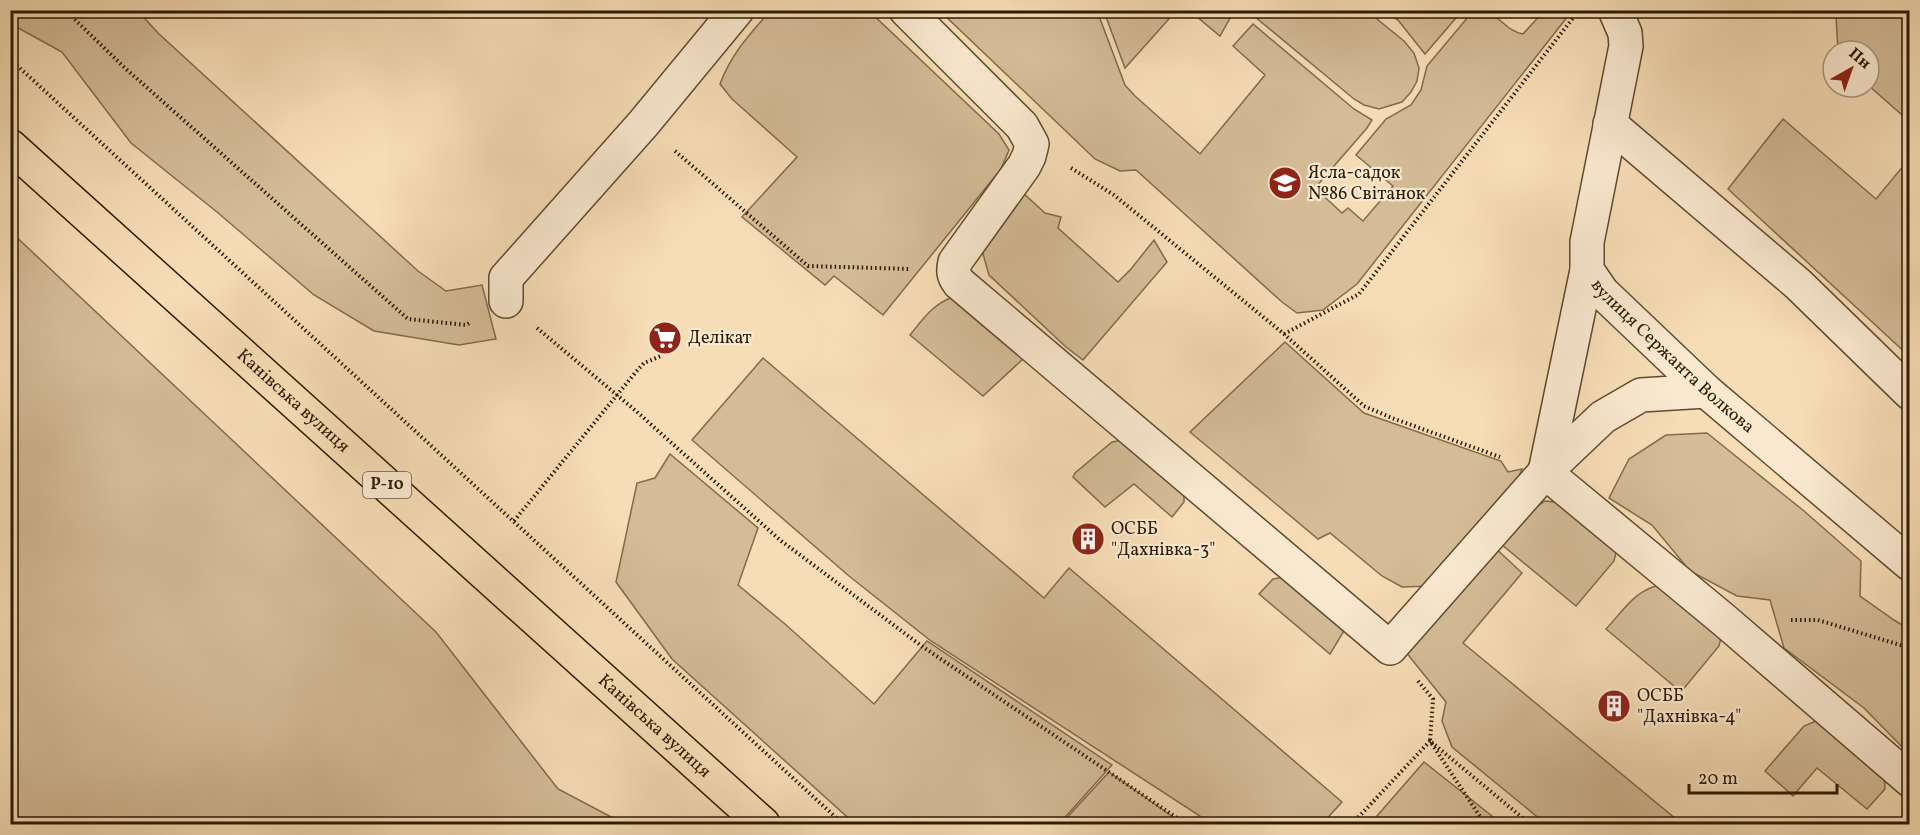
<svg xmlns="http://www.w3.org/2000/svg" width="1920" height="835" font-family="Vollkorn,serif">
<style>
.green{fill:#d4bc97;stroke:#806b4c;stroke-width:1.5}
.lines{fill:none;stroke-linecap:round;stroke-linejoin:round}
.minor-casing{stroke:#5e4b2f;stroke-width:36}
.major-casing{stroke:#2b1a02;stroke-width:36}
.path{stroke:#2b1a02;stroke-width:4;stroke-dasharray:1.5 3;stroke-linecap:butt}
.minor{stroke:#fae9d0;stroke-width:33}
.major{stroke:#f7ddb6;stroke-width:33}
.labels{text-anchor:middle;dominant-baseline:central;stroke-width:4.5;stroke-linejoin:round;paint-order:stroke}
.shield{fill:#fae9d0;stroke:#695840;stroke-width:1.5}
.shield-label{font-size:16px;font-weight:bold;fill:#2b1a02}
.poi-label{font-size:18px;fill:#2b1a02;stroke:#fae9d0;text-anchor:start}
.street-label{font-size:18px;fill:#2b1a02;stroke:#fae9d0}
</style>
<rect width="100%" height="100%" fill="#f7ddb6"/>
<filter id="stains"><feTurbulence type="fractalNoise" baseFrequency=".00333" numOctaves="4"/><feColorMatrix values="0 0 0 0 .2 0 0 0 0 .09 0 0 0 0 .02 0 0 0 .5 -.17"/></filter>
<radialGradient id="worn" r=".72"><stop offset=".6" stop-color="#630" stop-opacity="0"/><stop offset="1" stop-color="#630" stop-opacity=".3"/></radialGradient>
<g class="green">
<path d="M 10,11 L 138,11 L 158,33 L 418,271 L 446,291 L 482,285 L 496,339 L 459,345 L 374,331 L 314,295 L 217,212 L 131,143 L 62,52 L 11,24 Z"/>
<path d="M 770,11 L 869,11 L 999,134 L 1009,150 L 1001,169 L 883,315 L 834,276 L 825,285 L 742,217 L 797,157 L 732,99 L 720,84 C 731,54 750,34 770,11 Z"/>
<path d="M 940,11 L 1091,11 L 1099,16 L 1125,85 L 1135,96 L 1200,154 L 1265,75 L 1233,46 L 1253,24 L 1354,109 L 1372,120 L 1367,128 L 1315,188 L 1342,213 L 1348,208 L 1363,221 L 1393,186 L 1356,155 L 1386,119 L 1411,105 L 1421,90 L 1427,66 L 1468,17 L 1477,11 C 1499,11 1504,31 1523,34 L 1544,11 L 1572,11 L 1357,284 L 1323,310 L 1297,313 L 1282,302 L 1136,170 L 1120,171 L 1095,159 Z"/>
<path d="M 1105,11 L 1105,10 L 1176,11 L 1125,68 L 1105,14 Z"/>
<path d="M 1190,11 L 1231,11 L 1233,13 L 1220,36 Z"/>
<path d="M 1248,11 L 1367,11 L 1404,41 L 1414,53 L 1419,68 L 1417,81 L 1411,92 L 1402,102 L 1379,109 L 1364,105 L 1354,99 Z"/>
<path d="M 1383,11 L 1462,11 L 1425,54 L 1398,20 Z"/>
<path d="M 1830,11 L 1909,11 L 1909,121 L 1869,86 L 1869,51 L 1838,51 L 1836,16 Z"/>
<path d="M 1783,119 L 1876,199 L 1909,159 L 1909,356 L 1728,189 Z"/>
<path d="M 1021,191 L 1045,213 L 1061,217 L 1058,228 L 1118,282 L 1131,269 L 1154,240 L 1167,262 L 1083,360 L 1066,347 L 989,275 L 983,254 L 986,237 Z"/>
<path d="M 10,231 L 436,632 L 558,789 L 615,819 L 636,824 L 11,824 Z"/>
<path d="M 953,297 L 1023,359 L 983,396 L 910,335 C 923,319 933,304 953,297 Z"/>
<path d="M 1285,342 L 1364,413 L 1501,461 L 1508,472 L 1522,469 L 1513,493 L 1430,586 L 1402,587 L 1382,576 L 1330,533 L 1318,539 L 1190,432 Z"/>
<path d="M 763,358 L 1044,598 L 1069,568 L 1342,802 L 1322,824 L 1212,824 L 931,641 L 849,576 L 692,440 Z"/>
<path d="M 1707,433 L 1804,511 L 1861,561 L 1860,596 L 1894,620 L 1909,629 L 1909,754 L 1864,708 L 1784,648 L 1770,600 L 1737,596 L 1690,571 L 1652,525 L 1609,498 L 1629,459 L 1666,435 Z"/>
<path d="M 1123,440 L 1184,490 L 1184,502 L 1172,517 L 1134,484 L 1105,507 L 1073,477 L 1075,473 L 1112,442 Z"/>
<path d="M 670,454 L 758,528 L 738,585 L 785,624 L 874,704 L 927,641 L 1112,765 L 1059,824 L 855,824 L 672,659 L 616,582 L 637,483 L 655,478 Z"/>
<path d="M 1545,501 L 1573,504 L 1618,544 L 1614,561 L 1576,606 L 1501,544 L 1532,510 Z"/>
<path d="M 1490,543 L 1522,573 L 1463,643 L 1682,824 L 1546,824 L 1452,747 L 1442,721 L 1446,702 L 1405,651 Z"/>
<path d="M 1284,577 L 1342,624 L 1344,631 L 1330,654 L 1259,594 L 1273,579 Z"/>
<path d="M 1663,584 L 1723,630 L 1719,646 L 1681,692 L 1606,629 C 1625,609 1634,590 1663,584 Z"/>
<path d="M 1816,721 L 1831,723 L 1884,766 L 1885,789 L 1867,809 L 1817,768 L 1793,796 L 1765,771 L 1804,726 Z"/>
<path d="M 1424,762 L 1502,824 L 1370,824 Z"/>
<path d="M 1109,772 L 1183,824 L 1061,824 Z"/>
</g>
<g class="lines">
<defs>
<g id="minor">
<path d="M 906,10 L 1022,126 L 1032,144 L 1029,156 L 1024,166 L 955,262 C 953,271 953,275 959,283 L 1390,648 L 1545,472 L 1603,417 L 1641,395 L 1706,391"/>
<path id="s1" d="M 1615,10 L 1625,33 L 1626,46 L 1587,242 L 1587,270 L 1602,292 L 1706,391 L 1910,564"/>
<path d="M 1610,124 L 1798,284 L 1910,393"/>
<path d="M 506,301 L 506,278 L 643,124 L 737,10"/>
<path d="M 1545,472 L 1724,620 L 1910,780"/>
<path d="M 1545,472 L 1587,270"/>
</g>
<g id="major">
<path id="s2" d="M 10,146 L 763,824"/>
</g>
</defs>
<use href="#minor" class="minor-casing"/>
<use href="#major" class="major-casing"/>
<g class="path">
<path d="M 65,10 L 126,69 L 408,319 L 466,325 L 471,322"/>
<path d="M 10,59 L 843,824"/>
<path d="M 675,151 L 808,266 L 910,269"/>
<path d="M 1071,168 L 1114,195 L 1284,334 L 1364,406 L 1392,418 L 1500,457"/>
<path d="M 537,328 L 636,411 L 780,540 L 923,647 L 1186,824"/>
<path d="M 1284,334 L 1359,294 L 1573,18"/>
<path d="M 514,521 L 635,373 L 644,363 L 661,356"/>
<path d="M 1791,620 L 1818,620 L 1910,648"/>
<path d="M 1418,681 L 1433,699 L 1430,741 L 1530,824"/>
<path d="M 1352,824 L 1430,741 L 1485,824"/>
</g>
<use href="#minor" class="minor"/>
<use href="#major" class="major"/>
</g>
<defs>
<symbol id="school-disc" viewBox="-11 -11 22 22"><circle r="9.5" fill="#8f2418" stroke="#fae9d0"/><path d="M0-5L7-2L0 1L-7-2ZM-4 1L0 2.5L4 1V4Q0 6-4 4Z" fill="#fff"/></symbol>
<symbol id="supermarket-disc" viewBox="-11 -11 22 22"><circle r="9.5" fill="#8f2418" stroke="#fae9d0"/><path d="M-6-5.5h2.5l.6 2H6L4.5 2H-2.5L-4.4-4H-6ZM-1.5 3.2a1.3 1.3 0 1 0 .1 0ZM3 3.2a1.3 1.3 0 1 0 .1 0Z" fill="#fff"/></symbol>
<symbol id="building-disc" viewBox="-11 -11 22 22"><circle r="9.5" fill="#8f2418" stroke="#fae9d0"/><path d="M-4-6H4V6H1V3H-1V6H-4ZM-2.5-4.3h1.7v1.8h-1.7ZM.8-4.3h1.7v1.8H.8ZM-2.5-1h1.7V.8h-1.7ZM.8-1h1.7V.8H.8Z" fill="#fff"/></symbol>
</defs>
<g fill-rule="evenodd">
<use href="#school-disc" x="1266" y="164" width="38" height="38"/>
<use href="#supermarket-disc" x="646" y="319" width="38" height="38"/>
<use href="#building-disc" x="1069" y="520" width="38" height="38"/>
<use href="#building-disc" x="1595" y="687" width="38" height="38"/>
</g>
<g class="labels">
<rect class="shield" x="363" y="472" width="48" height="26" rx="4.5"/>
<g class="shield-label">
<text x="387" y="485">Р-10</text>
</g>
<g class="poi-label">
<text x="1308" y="173">Ясла-садок<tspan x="1308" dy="21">№86 Світанок</tspan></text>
<text x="688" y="338">Делікат</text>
<text x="1111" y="529">ОСББ<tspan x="1111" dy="21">"Дахнівка-3"</tspan></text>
<text x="1637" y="696">ОСББ<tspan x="1637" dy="21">"Дахнівка-4"</tspan></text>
</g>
<g class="street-label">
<text stroke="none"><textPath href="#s1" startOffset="388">вулиця Сержанта Волкова</textPath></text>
<text stroke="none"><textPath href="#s2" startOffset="381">Канівська вулиця</textPath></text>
<text stroke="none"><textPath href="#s2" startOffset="867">Канівська вулиця</textPath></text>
</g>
</g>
<rect width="1920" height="835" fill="none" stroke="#f7ddb6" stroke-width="36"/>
<rect x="12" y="12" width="1896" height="811" fill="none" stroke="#2b1a02" stroke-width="3"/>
<rect x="18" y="18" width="1884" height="799" fill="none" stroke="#2b1a02" stroke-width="1.5"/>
<g transform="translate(1851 69) rotate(40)"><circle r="28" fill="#fae9d0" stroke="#a7967e" stroke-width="1.5"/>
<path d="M0-4.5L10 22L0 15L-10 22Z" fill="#8f2418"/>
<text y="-9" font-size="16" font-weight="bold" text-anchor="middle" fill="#2b1a02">Пн</text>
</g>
<path d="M1689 784v9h148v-9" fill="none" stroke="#2b1a02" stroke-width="3"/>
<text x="1698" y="784" font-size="18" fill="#2b1a02" stroke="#fae9d0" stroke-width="4.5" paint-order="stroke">20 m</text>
<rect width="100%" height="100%" filter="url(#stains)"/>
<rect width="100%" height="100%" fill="url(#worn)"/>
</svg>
